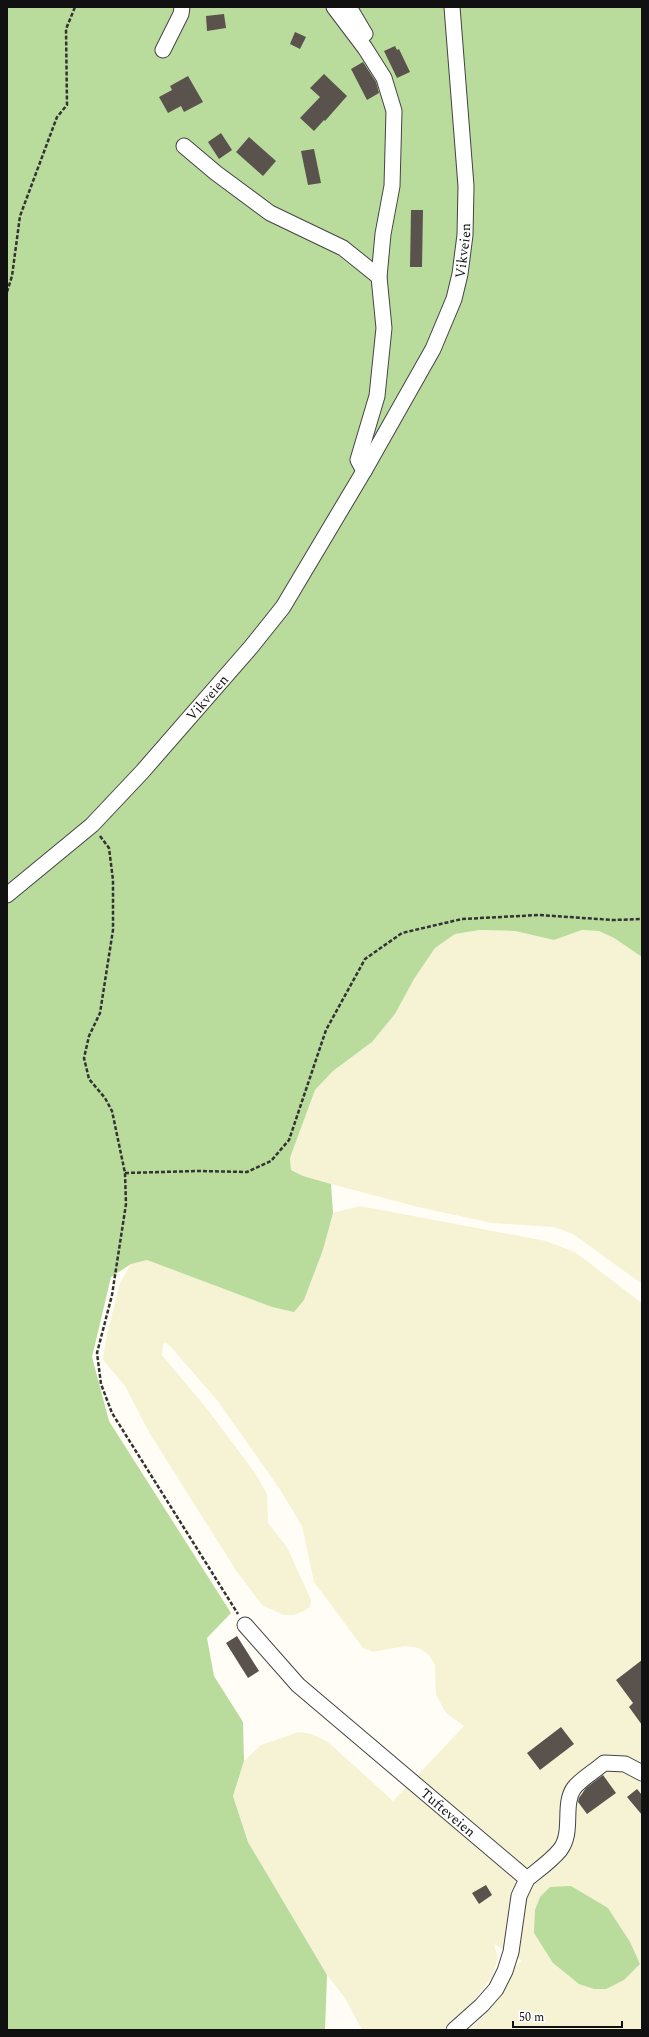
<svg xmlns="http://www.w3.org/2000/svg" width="649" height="2037" font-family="Spectral,serif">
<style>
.farmland{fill:#f6f3d4;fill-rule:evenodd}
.forest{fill:#b9dc9c}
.building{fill:#5a524d}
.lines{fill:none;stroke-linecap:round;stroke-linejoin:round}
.minor-casing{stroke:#444;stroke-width:17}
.path{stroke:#333;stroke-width:2.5;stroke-dasharray:4 2;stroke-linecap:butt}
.minor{stroke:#fff;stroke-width:15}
.labels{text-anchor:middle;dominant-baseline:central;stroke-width:4;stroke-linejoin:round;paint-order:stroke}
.street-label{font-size:14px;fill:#111;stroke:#fff}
</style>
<rect width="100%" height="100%" fill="#fffdf5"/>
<g class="farmland">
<path d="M 480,930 L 515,931 L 554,940 L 582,930 L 599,931 L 614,938 L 642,957 L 642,1284 L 573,1234 L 554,1227 L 492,1223 L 418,1207 L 331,1184 L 303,1176 L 291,1170 L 290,1158 L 315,1090 L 333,1071 L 372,1042 L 395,1014 L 414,979 L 435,948 L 455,934 Z"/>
<path d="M 360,1206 L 546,1241 L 575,1252 L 642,1303 L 642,2030 L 468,2030 L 481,2019 L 506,1988 L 514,1967 L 522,1961 L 494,1944 L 498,1958 L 492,1977 L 468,2008 L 443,2030 L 362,2030 L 345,1998 L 327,1975 L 248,1842 L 233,1796 L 244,1761 L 261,1745 L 299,1732 L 312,1734 L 328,1742 L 393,1801 L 464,1726 L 446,1713 L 436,1695 L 435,1665 L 429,1655 L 419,1648 L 405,1646 L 373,1652 L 363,1648 L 314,1582 L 302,1526 L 279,1488 L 217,1400 L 170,1346 L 166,1343 L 163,1344 L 162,1355 L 208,1410 L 255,1473 L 267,1494 L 268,1523 L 287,1547 L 311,1600 L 310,1607 L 304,1611 L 294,1615 L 283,1615 L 262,1605 L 237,1572 L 150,1434 L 125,1386 L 103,1360 L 107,1334 L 120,1283 L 131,1264 L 147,1260 L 272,1307 L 304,1300 L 323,1250 L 333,1213 ZM 535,1910 L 553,1963 L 535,1933 Z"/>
</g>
<g class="forest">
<path d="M 7,7 L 642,7 L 642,957 L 614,938 L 599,931 L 582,930 L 554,940 L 515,931 L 480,930 L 455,934 L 435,948 L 414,979 L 395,1014 L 372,1042 L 333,1071 L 315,1090 L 290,1158 L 291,1170 L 303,1176 L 331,1184 L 333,1213 L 323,1250 L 304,1300 L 294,1312 L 272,1307 L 147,1260 L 131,1264 L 111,1277 L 92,1357 L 109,1421 L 231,1613 L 207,1638 L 214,1676 L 243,1722 L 244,1761 L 233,1796 L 248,1842 L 327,1975 L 325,2030 L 7,2030 Z"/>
<path d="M 571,1886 L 608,1908 L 630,1942 L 640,1964 L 624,1980 L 606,1989 L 594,1989 L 579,1984 L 553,1963 L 534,1933 L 535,1910 L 540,1897 L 550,1887 Z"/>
</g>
<g class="building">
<path d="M 224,14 L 226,28 L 207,31 L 206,16 Z"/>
<path d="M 295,32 L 306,37 L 300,49 L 290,44 Z"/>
<path d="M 395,46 L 397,50 L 399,49 L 410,72 L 397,78 L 384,51 Z"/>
<path d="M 363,62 L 376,82 L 379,93 L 367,100 L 351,69 Z"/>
<path d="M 324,74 L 347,96 L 325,121 L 324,120 L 314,131 L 300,118 L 320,97 L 310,88 Z"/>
<path d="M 188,76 L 203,102 L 184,112 L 181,106 L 168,113 L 159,97 L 172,90 L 170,86 Z"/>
<path d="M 221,133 L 232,150 L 219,159 L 208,142 Z"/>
<path d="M 249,137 L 276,161 L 263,176 L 236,152 Z"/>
<path d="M 314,149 L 321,183 L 308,185 L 301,151 Z"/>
<path d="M 411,210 L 423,210 L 422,267 L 410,267 Z"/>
<path d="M 237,1636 L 259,1671 L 248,1678 L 226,1643 Z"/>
<path d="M 642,1660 L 642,1725 L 629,1707 L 633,1703 L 616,1680 Z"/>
<path d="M 561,1727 L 574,1744 L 540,1770 L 527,1753 Z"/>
<path d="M 603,1775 L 616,1793 L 587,1814 L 578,1802 L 579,1798 L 586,1788 Z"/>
<path d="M 637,1789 L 642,1795 L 642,1815 L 627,1797 Z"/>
<path d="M 486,1885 L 492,1895 L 479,1904 L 472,1893 Z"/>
</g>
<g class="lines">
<defs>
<g id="minor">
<path d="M 334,7 L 365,48 L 384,78 L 394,111 L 392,186 L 383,234 L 379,277 L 384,328 L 377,396 L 358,460 L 364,471"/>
<path d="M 349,7 L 365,34"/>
<path d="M 163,50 L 181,14 L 182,7"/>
<path d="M 184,146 L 216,173 L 270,213 L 343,248 L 379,277"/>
<path id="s1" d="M 7,895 L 92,825 L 142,772 L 251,647 L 283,607 L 364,471 L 433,349 L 454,299 L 460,274 L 465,235 L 466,186 L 452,7"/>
<path id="s2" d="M 245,1625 L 298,1685 L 527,1879 L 519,1896 L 511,1952 L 505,1971 L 496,1989 L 482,2005 L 454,2030"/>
<path d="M 527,1879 C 538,1870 551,1861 560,1850 C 574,1832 562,1805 574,1788 C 581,1779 595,1771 604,1763 L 625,1764 L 642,1773"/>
</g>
</defs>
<use href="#minor" class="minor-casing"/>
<g class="path">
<path d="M 7,292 L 12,276 L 20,216 L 57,117 L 67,105 L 66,29 L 75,7"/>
<path d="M 100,836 L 109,848 L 113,880 L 113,930 L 100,1013 L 89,1036 L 84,1058 L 89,1079 L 105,1098 L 112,1111 L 125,1173 L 126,1204 L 112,1295 L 97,1353 L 101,1384 L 112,1413 L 238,1614"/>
<path d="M 125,1173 L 198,1171 L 247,1172 L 271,1161 L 289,1140 L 326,1030 L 365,959 L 402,933 L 462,919 L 539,915 L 613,920 L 642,919"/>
</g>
<use href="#minor" class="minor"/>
</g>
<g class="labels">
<g class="street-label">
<text stroke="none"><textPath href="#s1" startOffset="802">Vikveien</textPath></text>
<text stroke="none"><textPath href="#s1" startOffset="282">Vikveien</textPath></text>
<text stroke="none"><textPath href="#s2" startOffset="277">Tufteveien</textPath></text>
</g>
</g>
<rect width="649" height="2037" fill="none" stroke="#111111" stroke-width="16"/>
<path d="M513 2021v6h109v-6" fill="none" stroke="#111111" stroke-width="2"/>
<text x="519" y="2021" font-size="12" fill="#111111" stroke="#ffffff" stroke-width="3" paint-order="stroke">50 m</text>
</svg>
